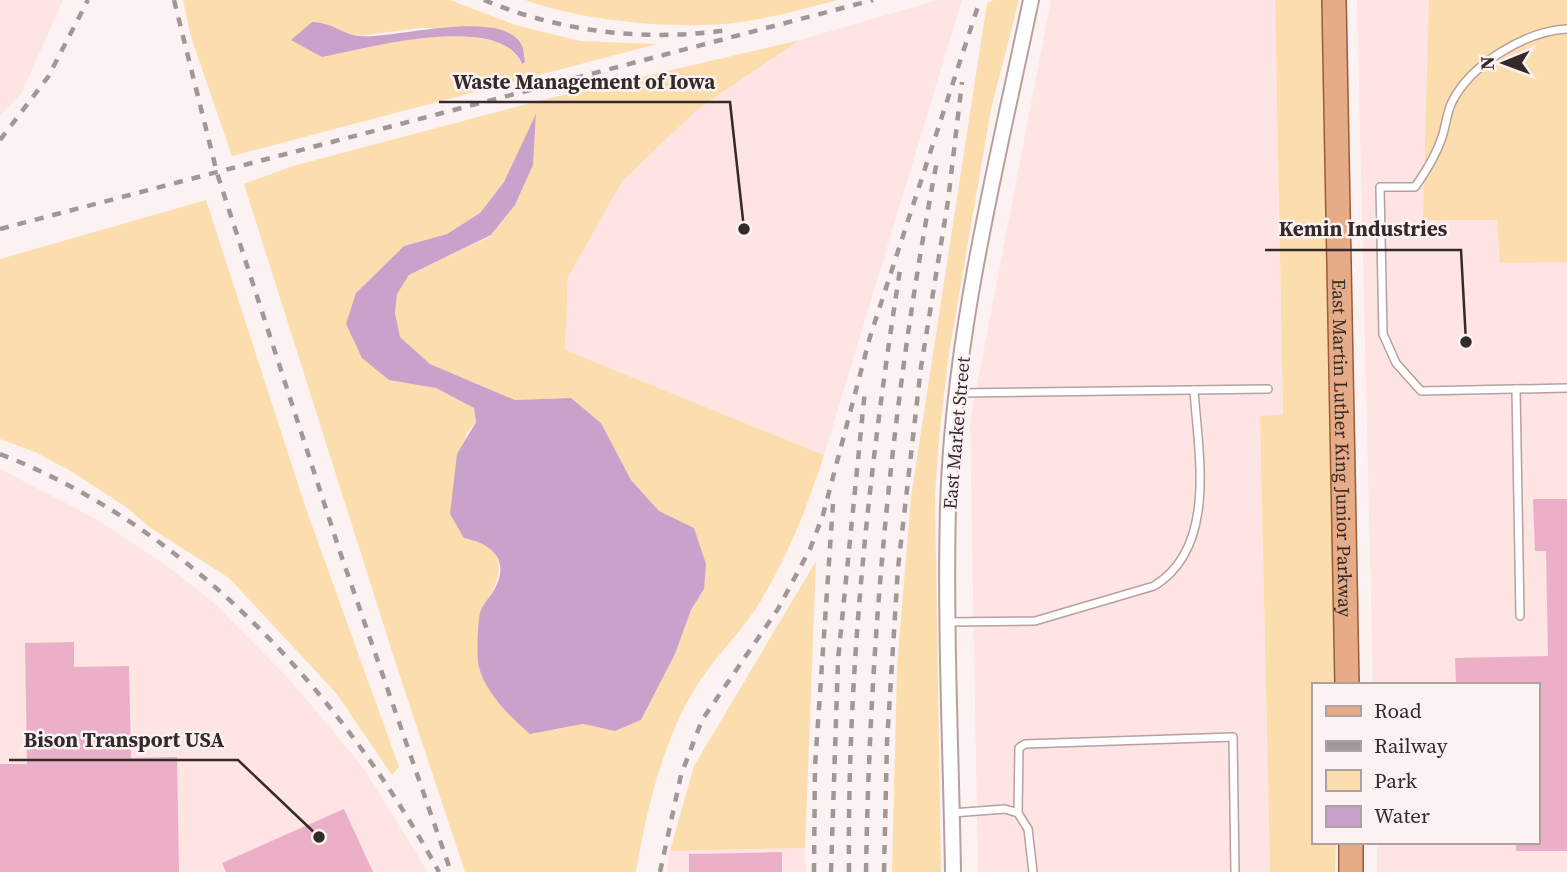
<svg xmlns="http://www.w3.org/2000/svg" width="1567" height="872" font-family="'Source Serif 4',serif">
<style>
.built{fill:#fee4e2}
.green{fill:#fcddae;fill-rule:evenodd}
.water{fill:#caa1ca}
.building{fill:#ebb0c7}
.lines{fill:none;stroke-linecap:round;stroke-linejoin:round}
.lane-casing{stroke:#b7a09e;stroke-width:10}
.street-casing{stroke:#b7a09e;stroke-width:18}
.primary-casing{stroke:#9d5b32;stroke-width:26}
.lane{stroke:#fff;stroke-width:7}
.street{stroke:#fff;stroke-width:14}
.primary{stroke:#e6ac87;stroke-width:23}
.rail{stroke:#a19797;stroke-width:4.5;stroke-dasharray:9 9;stroke-linecap:butt}
.labels{text-anchor:middle;dominant-baseline:central;stroke-width:5;stroke-linejoin:round;paint-order:stroke}
.street-label{font-size:19px;fill:#332a29;stroke:#fcf2f2}
.leader{fill:none;stroke:#332a29;stroke-width:2.5}
.callout-dot{fill:#332a29;stroke:#fcf2f2;stroke-width:2.5}
.callout-label{font-size:21px;text-anchor:middle;font-weight:bold;fill:#332a29;stroke:#fcf2f2;stroke-width:5;stroke-linejoin:round;paint-order:stroke}
</style>
<rect width="100%" height="100%" fill="#fcf2f2"/>
<g class="built">
<path d="M 0,0 L 63,0 L 21,94 L 0,115 Z"/>
<path d="M 938,0 L 962,0 L 824,455 L 565,350 L 568,277 L 621,181 L 699,108 L 800,40 Z"/>
<path d="M 1051,0 L 1275,0 L 1283,416 L 1260,416 L 1270,872 L 978,872 L 970,422 Z"/>
<path d="M 1357,0 L 1567,0 L 1567,872 L 1377,872 L 1377,842 L 1537,842 L 1537,685 L 1373,685 Z"/>
<path d="M 0,469 L 96,519 L 163,563 L 213,602 L 291,681 L 362,766 L 428,872 L 0,872 Z"/>
<path d="M 805,848 L 806,872 L 667,872 L 670,851 Z"/>
</g>
<g class="green">
<path d="M 183,0 L 450,0 L 515,25 L 580,41 L 657,44 L 232,156 L 191,37 ZM 312,22 L 359,36 L 420,28 L 494,28 L 525,62 L 521,64 C 500,11 365,49 322,57 L 303,31 Z"/>
<path d="M 525,0 L 838,0 C 810,7 782,15 754,20 C 692,32 584,22 525,0 Z"/>
<path d="M 994,0 L 1019,0 L 991,109 L 949,353 L 939,437 L 935,496 L 941,872 L 892,872 L 897,668 L 911,497 L 987,3 Z"/>
<path d="M 1275,0 L 1322,0 L 1335,685 L 1313,685 L 1313,842 L 1336,842 L 1335,872 L 1270,872 L 1260,416 L 1283,415 Z"/>
<path d="M 1429,0 L 1567,0 L 1567,262 L 1500,263 L 1497,220 L 1423,220 Z"/>
<path d="M 800,40 L 699,108 L 622,181 L 568,277 L 565,350 L 824,455 C 806,511 786,561 755,610 C 736,638 711,661 694,690 C 662,744 646,811 636,872 L 465,872 L 395,661 L 244,184 L 293,166 L 538,101 ZM 536,117 L 533,165 L 515,205 L 491,236 L 409,275 L 397,294 L 395,313 L 400,337 L 430,364 L 515,400 L 571,398 L 601,423 L 631,480 L 659,511 L 694,528 L 704,589 L 691,610 L 675,654 L 641,720 L 615,731 L 583,724 L 554,730 L 480,612 C 502,578 514,549 464,538 L 466,434 L 476,422 L 474,408 L 436,388 L 389,379 L 356,293 L 404,246 L 447,234 L 480,213 L 504,182 Z"/>
<path d="M 206,200 L 305,506 L 399,767 L 392,775 L 336,693 L 229,578 L 149,527 L 129,509 L 74,473 L 35,452 L 0,439 L 0,259 Z"/>
<path d="M 816,561 L 805,848 L 670,851 L 694,766 Z"/>
</g>
<g class="water">
<path d="M 312,22 C 334,23 342,34 359,36 C 392,40 504,6 522,46 C 524,51 524,58 525,62 L 522,64 C 500,11 365,49 322,57 L 291,40 Z"/>
<path d="M 536,114 L 533,165 L 515,205 L 491,235 L 409,275 L 397,294 L 395,313 L 400,337 L 430,364 L 515,400 L 571,398 L 601,423 L 631,480 L 659,511 L 694,528 L 706,564 L 704,589 L 691,610 L 675,654 L 641,720 L 615,731 L 583,724 L 530,734 C 511,718 485,692 479,667 C 476,659 478,621 480,613 C 482,605 490,597 494,590 C 511,560 492,544 464,538 L 450,514 L 457,454 L 476,422 L 474,408 L 436,388 L 389,380 L 362,358 L 346,324 L 356,293 L 404,246 L 447,234 L 480,213 L 504,182 Z"/>
</g>
<g class="building">
<path d="M 1533,499 L 1567,499 L 1567,851 L 1516,851 L 1516,842 L 1537,842 L 1537,685 L 1456,684 L 1455,658 L 1548,656 L 1546,551 L 1535,551 Z"/>
<path d="M 74,642 L 74,667 L 129,666 L 131,758 L 177,757 L 179,872 L 0,872 L 0,764 L 27,764 L 25,643 Z"/>
<path d="M 344,809 L 373,872 L 226,872 L 222,863 Z"/>
<path d="M 782,852 L 782,872 L 689,872 L 689,854 Z"/>
</g>
<g class="lines">
<defs>
<g id="lane">
<path d="M 1567,29 C 1526,31 1471,64 1452,102 C 1447,112 1446,124 1443,134 C 1437,154 1427,170 1415,187 L 1380,187 L 1383,334 L 1396,363 L 1421,391 L 1567,388"/>
<path d="M 1516,389 L 1520,616"/>
<path d="M 958,393 L 1268,389"/>
<path d="M 949,622 L 1035,621 L 1154,586 C 1218,547 1198,452 1194,390"/>
<path d="M 952,813 L 1005,809 L 1018,813 L 1028,829 L 1033,872"/>
<path d="M 1018,813 L 1019,748 L 1025,744 L 1233,737 L 1235,872"/>
</g>
<path id="street" d="M 953,872 C 951,750 945,628 948,507 C 953,336 996,167 1031,0"/>
<g id="primary">
<path id="s1" d="M 1334,0 L 1347,685"/>
<path d="M 1351,842 L 1351,872"/>
</g>
</defs>
<use href="#lane" class="lane-casing"/>
<use href="#street" class="street-casing"/>
<use href="#primary" class="primary-casing"/>
<use href="#lane" class="lane"/>
<use href="#street" class="street"/>
<use href="#primary" class="primary"/>
<g class="rail">
<path d="M 174,0 L 217,173 L 340,552 L 451,872"/>
<path d="M 484,0 C 560,32 646,42 728,30"/>
<path d="M 0,140 L 48,77 L 88,0"/>
<path d="M 0,229 L 873,0"/>
<path d="M 0,454 C 191,528 343,695 439,872"/>
<path d="M 660,872 L 681,775 L 702,720 L 778,609 L 810,549 L 823,515 L 870,337 L 980,0"/>
<path d="M 814,872 L 815,766 L 833,504"/>
<path d="M 831,872 L 838,660 L 865,390"/>
<path d="M 849,872 C 847,671 869,468 900,270"/>
<path d="M 866,872 C 870,633 892,396 937,161"/>
<path d="M 884,872 L 887,742 L 898,568 L 921,367 L 948,201 L 962,82"/>
</g>
</g>
<g class="labels">
<g class="street-label">
<text transform="translate(956 433) rotate(-85)">East Market Street</text>
<text stroke="none"><textPath href="#s1" startOffset="448">East Martin Luther King Junior Parkway</textPath></text>
</g>
</g>
<path class="leader" d="M744 229L730 102H439M1466 342L1461 250H1265M319 837L238 760H9"/>
<g class="callout-dot">
<circle cx="744" cy="229" r="7"/>
<circle cx="1466" cy="342" r="7"/>
<circle cx="319" cy="837" r="7"/>
</g>
<g class="callout-label">
<text x="584" y="89">Waste Management of Iowa</text>
<text x="1363" y="236">Kemin Industries</text>
<text x="124" y="747">Bison Transport USA</text>
</g>
<rect x="1312" y="683" width="228" height="161" fill="#fcf2f2" stroke="#aca2a2" stroke-width="2"/>
<rect x="1326" y="706" width="35" height="10" fill="#e6ac87" stroke="#aca2a2" stroke-width="2"/>
<text x="1374" y="718" font-size="21" fill="#332a29">Road</text>
<rect x="1326" y="741" width="35" height="10" fill="#a19797" stroke="#aca2a2" stroke-width="2"/>
<text x="1374" y="753" font-size="21" fill="#332a29">Railway</text>
<rect x="1326" y="770" width="35" height="21" fill="#fcddae" stroke="#aca2a2" stroke-width="2"/>
<text x="1374" y="788" font-size="21" fill="#332a29">Park</text>
<rect x="1326" y="806" width="35" height="21" fill="#caa1ca" stroke="#aca2a2" stroke-width="2"/>
<text x="1374" y="823" font-size="21" fill="#332a29">Water</text>
<g transform="translate(1504 63) rotate(269)" stroke="#fcf2f2" stroke-width="5" paint-order="stroke">
<path d="M0-5L12 26L0 18L-12 26Z" fill="#332a29"/>
<text y="-10" font-size="19" font-weight="bold" text-anchor="middle" fill="#332a29">N</text>
</g>
</svg>
